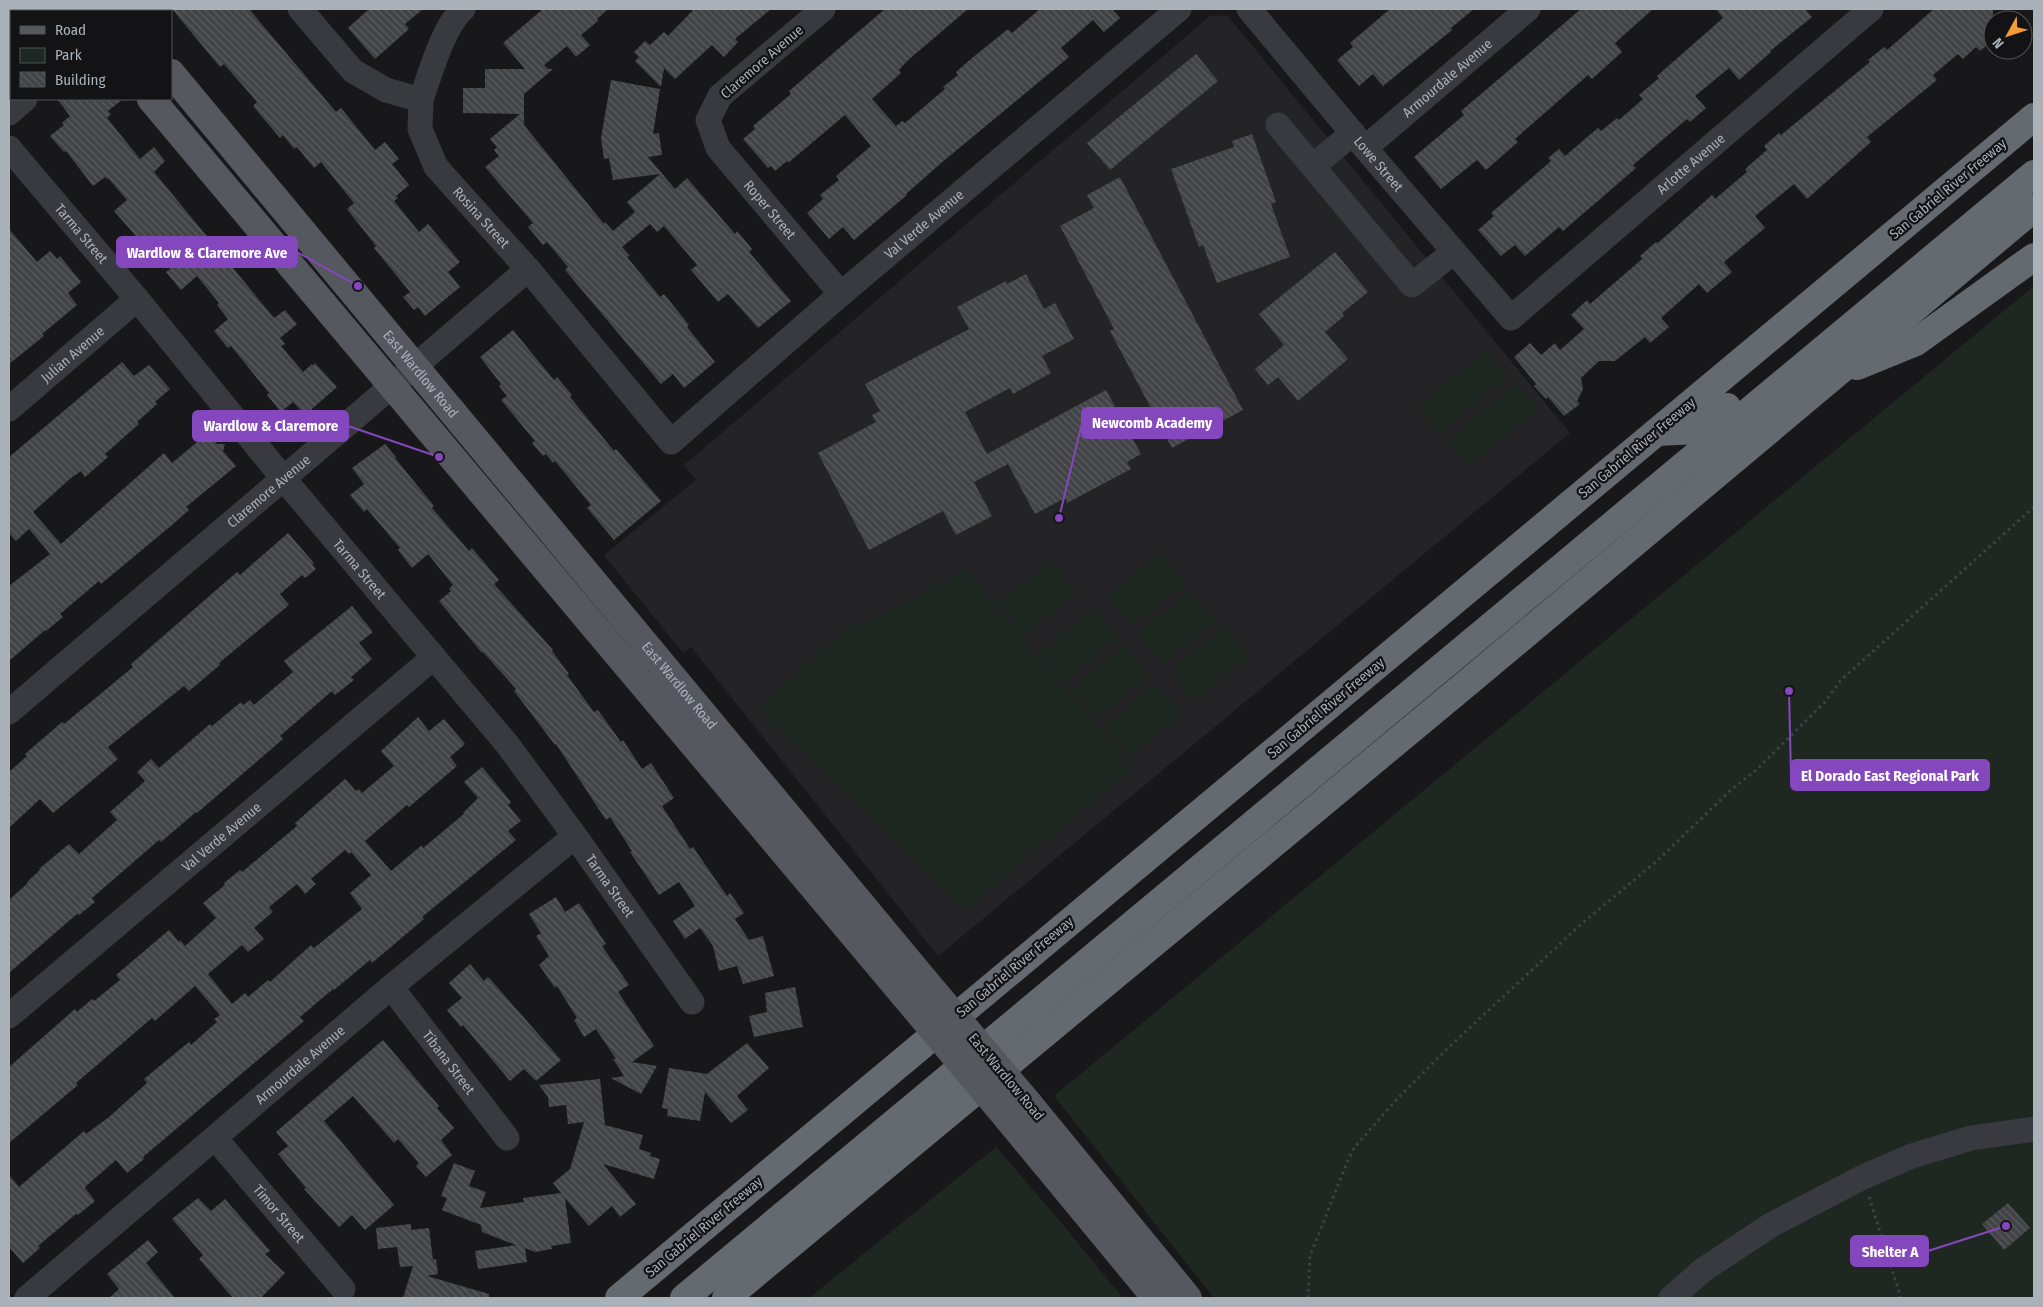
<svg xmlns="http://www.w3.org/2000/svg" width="2043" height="1307" font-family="'Fira Sans Condensed',sans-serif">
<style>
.built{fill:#242427}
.park{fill:#1f2820}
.building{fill:url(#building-back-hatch);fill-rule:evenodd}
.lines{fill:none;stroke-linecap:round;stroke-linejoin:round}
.path{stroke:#3f4146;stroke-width:3;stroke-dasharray:2.5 4;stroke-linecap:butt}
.minor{stroke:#393a3f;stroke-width:25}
.major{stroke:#55585e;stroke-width:28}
.highway{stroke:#656970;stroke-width:28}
.major-bridge{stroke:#55585e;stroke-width:28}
.labels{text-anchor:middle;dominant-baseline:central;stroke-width:4.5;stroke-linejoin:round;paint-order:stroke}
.street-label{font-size:14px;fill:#aab1b9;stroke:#131315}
.leader{fill:none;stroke:#8447be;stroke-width:2}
.callout-dot{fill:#8447be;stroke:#131315;stroke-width:2}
.callout{fill:#8447be;stroke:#8447be;stroke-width:2}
.callout-label{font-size:15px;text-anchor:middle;font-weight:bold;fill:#fff}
</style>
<defs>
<pattern id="building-back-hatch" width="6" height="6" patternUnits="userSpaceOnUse" patternTransform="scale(1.25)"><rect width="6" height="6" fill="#424347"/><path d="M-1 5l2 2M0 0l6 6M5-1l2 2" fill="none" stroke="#5b5c5f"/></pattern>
</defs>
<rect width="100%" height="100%" fill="#18181a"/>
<path class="built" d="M 1227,15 L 1570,433 L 938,956 L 691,647 L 683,653 L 604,555 L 696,480 L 684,465 L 1210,16 Z"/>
<g class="park">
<path d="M 2034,286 L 2034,1298 L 1214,1298 L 1054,1096 Z"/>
<path d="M 1486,350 L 1508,377 L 1439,434 L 1417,407 Z"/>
<path d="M 1515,383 L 1537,410 L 1468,467 L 1446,441 Z"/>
<path d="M 1159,552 L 1184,583 L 1132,626 L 1107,596 Z"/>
<path d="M 1051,561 L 1077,592 L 1025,635 L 999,604 Z"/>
<path d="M 966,570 L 1038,657 L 1134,767 L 965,910 L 863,808 L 756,708 L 852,624 L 866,622 Z"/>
<path d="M 1190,590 L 1216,621 L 1164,664 L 1138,633 Z"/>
<path d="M 1093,608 L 1118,637 L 1066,682 L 1040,653 Z"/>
<path d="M 1223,627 L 1248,658 L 1195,701 L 1169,671 Z"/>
<path d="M 1124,645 L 1149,676 L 1097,720 L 1071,689 Z"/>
<path d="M 1156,683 L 1182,714 L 1130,757 L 1104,726 Z"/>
<path d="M 996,1147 L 1059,1220 L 1123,1298 L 809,1298 Z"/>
</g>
<g class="building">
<path d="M 172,9 L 249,9 L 336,112 L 341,108 L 375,150 L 385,142 L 399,159 L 392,164 L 409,185 L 396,196 L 398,198 L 394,201 L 419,232 L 428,224 L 460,262 L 448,272 L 460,287 L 425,316 L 418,307 L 414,310 L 403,297 L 410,292 L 374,248 L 376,246 L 347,209 L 354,203 L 321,162 L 314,168 L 297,147 L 294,149 L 283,135 L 280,138 L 253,106 L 257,102 L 224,64 L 220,67 Z"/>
<path d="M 369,9 L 423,9 L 405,24 L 409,29 L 375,59 L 348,28 Z"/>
<path d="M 543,9 L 608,9 L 597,19 L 598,21 L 581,35 L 590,45 L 576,57 L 567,46 L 544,65 L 548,69 L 553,69 L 524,94 L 524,125 L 604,224 L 605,222 L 613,231 L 635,212 L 627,202 L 660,174 L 613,180 L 609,158 L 604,159 L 601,138 L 611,80 L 660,89 L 653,134 L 659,133 L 662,155 L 648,157 L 675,189 L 687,178 L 735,234 L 737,231 L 752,249 L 749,252 L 791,301 L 758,328 L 728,294 L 718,302 L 691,270 L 697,265 L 664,226 L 657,232 L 650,224 L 622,247 L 630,256 L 627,257 L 660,297 L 664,294 L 689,325 L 687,327 L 715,362 L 684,388 L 673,374 L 661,384 L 565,270 L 568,267 L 547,242 L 543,245 L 528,227 L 533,223 L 485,167 L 499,156 L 494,150 L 497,147 L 490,139 L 520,114 L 463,113 L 463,88 L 485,88 L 485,69 L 525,69 L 503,43 Z"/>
<path d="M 694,9 L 771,9 L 735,39 L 738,42 L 724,57 L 712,45 L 675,79 L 664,68 L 661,87 L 635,61 L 639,57 L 634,52 L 645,41 L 650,45 L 664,32 L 668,36 Z"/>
<path d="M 885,9 L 968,9 L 907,61 L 899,70 L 901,73 L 872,99 L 896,126 L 902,121 L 905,123 L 945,89 L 943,87 L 958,75 L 956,72 L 972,58 L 1008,29 L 1012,33 L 1040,9 L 1112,9 L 1120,18 L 1104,32 L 1093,20 L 1061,48 L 1069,57 L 940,164 L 906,194 L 907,195 L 854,240 L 843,227 L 829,239 L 807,213 L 823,199 L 820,195 L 839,180 L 836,176 L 871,146 L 845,115 L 788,163 L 787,161 L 775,171 L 771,166 L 768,168 L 743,139 L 755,129 L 753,126 L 791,94 L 789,91 Z"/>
<path d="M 1390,9 L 1474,9 L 1451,28 L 1452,30 L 1383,86 L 1373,74 L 1359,86 L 1337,60 L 1353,47 L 1350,43 Z"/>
<path d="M 1581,9 L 1653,9 L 1615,43 L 1622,52 L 1592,79 L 1588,75 L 1515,139 L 1518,142 L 1486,170 L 1477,160 L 1441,189 L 1414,157 L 1464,115 L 1461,111 Z"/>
<path d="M 1716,9 L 1805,9 L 1812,17 L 1770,51 L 1771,52 L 1739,80 L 1729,68 L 1695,96 L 1706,108 L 1690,122 L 1687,119 L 1633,165 L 1636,168 L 1563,231 L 1559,227 L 1525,256 L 1515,245 L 1501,256 L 1478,230 L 1494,216 L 1491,213 L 1551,161 L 1548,158 L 1559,149 L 1565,156 L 1598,128 L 1601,131 L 1617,118 L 1619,120 L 1643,99 L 1639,95 L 1659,78 L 1657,76 L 1723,18 Z"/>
<path d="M 1934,9 L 1993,9 L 1993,40 L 1980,51 L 1976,47 L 1963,59 L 1958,54 L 1933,75 L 1937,80 L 1867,137 L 1871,142 L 1807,199 L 1794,184 L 1755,216 L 1765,228 L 1724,262 L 1732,272 L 1707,293 L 1699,284 L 1661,318 L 1669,327 L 1650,343 L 1645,337 L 1615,361 L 1599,361 L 1581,378 L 1583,389 L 1577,401 L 1580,404 L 1564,416 L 1548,397 L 1546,399 L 1534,386 L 1536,384 L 1514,357 L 1530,343 L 1541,355 L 1555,343 L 1560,350 L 1584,329 L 1571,315 L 1587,300 L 1590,304 L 1642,259 L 1640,256 L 1656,242 L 1658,243 L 1712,195 L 1715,199 L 1747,172 L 1745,169 L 1767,150 L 1764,146 L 1779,133 L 1781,135 L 1870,62 L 1868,60 L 1884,47 L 1887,50 Z"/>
<path d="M 1196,54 L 1218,81 L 1110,170 L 1087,143 Z"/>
<path d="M 57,99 L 123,99 L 108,111 L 111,114 L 107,118 L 140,159 L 154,147 L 165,161 L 154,172 L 274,318 L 285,310 L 297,324 L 280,338 L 285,344 L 281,346 L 303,372 L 312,364 L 313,366 L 315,363 L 337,387 L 305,415 L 293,402 L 281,412 L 267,395 L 269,393 L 231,346 L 228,348 L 214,331 L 228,319 L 217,305 L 219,303 L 197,276 L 181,290 L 166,272 L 181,260 L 162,238 L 148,250 L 114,211 L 127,200 L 108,178 L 107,179 L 105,177 L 93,186 L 66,151 L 64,152 L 50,136 L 64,125 L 62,123 L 70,116 Z"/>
<path d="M 1252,134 L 1276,202 L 1271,204 L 1290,257 L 1217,283 L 1203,245 L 1199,247 L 1171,169 L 1234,147 L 1232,141 Z"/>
<path d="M 1120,177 L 1243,410 L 1172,448 L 1110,331 L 1114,329 L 1060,226 L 1094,208 L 1087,195 Z"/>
<path d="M 9,229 L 37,262 L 50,251 L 57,259 L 60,256 L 81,282 L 68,293 L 77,305 L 42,334 L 44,336 L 9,364 Z"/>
<path d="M 1335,252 L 1368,292 L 1342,313 L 1344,316 L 1325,332 L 1348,359 L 1298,401 L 1278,377 L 1268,385 L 1255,369 L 1284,345 L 1259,314 Z"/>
<path d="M 1026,274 L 1044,309 L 1055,303 L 1074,339 L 1042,356 L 1051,373 L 1013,394 L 1010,388 L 965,412 L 987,454 L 1106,390 L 1141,454 L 1127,462 L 1131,469 L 1067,503 L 1065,498 L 1035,514 L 1008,464 L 974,482 L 992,516 L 956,535 L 943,511 L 869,550 L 818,453 L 876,422 L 872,415 L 880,411 L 865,384 L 969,329 L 957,307 L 1006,281 L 1007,284 Z"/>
<path d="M 513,330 L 554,380 L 557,377 L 572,395 L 570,397 L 614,451 L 616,449 L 661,501 L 614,540 L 587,508 L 591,505 L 555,461 L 553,463 L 546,454 L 543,456 L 532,443 L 535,441 L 501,400 L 507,396 L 499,386 L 501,384 L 480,357 Z"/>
<path d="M 122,362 L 134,376 L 149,365 L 170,389 L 155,402 L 157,404 L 137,422 L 139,424 L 105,454 L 108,457 L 85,477 L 81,471 L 71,478 L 33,512 L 61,544 L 164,453 L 172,463 L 208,433 L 217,444 L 225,444 L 223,451 L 236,466 L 186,507 L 189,510 L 172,525 L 101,584 L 99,581 L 60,614 L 63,617 L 46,631 L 45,630 L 9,661 L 9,586 L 50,554 L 29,529 L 16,541 L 9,533 L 9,457 Z"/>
<path d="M 385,444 L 396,457 L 395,458 L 434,506 L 432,508 L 469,551 L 472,548 L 499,580 L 494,584 L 553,650 L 552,651 L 569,674 L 567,675 L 594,712 L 598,710 L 621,742 L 623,740 L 642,769 L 651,763 L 674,798 L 662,806 L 690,849 L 693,847 L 727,896 L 730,893 L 744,913 L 735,919 L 749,940 L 763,936 L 774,976 L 743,984 L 737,966 L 719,971 L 713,946 L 700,928 L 685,939 L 673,921 L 695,906 L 679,882 L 659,895 L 630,852 L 632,851 L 610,817 L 606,820 L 556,744 L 555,745 L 514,691 L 516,689 L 483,652 L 482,653 L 439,601 L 451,591 L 449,589 L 453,585 L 428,554 L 412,568 L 398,550 L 400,548 L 367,509 L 364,512 L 350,495 L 364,484 L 352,468 Z"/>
<path d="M 288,533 L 314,563 L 312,564 L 316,569 L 305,578 L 302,575 L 280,594 L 289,605 L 219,663 L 220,665 L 189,691 L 184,686 L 108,747 L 118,759 L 53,813 L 40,799 L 9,828 L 9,772 L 27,756 L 25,754 L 62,722 L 64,724 L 133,667 L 131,664 L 237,572 L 240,575 Z"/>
<path d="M 352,606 L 373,632 L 359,643 L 372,659 L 351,677 L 354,680 L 335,695 L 332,691 L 280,736 L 283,739 L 197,813 L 196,812 L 161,842 L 159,840 L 92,898 L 95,902 L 79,915 L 77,914 L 9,973 L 9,900 L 28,883 L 27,882 L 40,870 L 39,869 L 69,844 L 79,854 L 117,820 L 110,812 L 145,781 L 137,772 L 151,759 L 159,768 L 210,724 L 212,726 L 241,702 L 243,705 L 250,700 L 254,705 L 293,672 L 284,661 Z"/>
<path d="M 418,717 L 429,731 L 444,719 L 465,744 L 450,757 L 457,766 L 409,807 L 407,805 L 365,841 L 391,871 L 422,845 L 423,848 L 464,814 L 463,813 L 478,798 L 464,782 L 482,767 L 511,802 L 508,805 L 521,821 L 508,831 L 516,840 L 422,917 L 424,919 L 372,963 L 370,960 L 334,990 L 333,989 L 300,1017 L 304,1021 L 143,1157 L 144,1159 L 127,1173 L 116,1160 L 86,1186 L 85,1188 L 95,1201 L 78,1215 L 76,1214 L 38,1246 L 40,1248 L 23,1263 L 9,1247 L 9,1175 L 19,1187 L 84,1131 L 86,1134 L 109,1117 L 147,1083 L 144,1079 L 189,1042 L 191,1045 L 217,1022 L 214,1019 L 220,1015 L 195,986 L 155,1021 L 152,1018 L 76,1083 L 78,1085 L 9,1143 L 9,1067 L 75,1009 L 77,1012 L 92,999 L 94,1001 L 120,980 L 116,975 L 169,930 L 179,942 L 180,940 L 185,946 L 216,918 L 203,903 L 225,885 L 224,883 L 240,870 L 242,872 L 297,826 L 295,823 L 345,779 L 356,791 L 359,789 L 362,793 L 394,766 L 381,751 ZM 345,850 L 349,854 L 351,852 L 371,875 L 350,893 L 362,909 L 314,948 L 311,945 L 270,982 L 268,980 L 248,997 L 245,993 L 232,1004 L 208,974 L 242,945 L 248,952 L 264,939 L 254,928 L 273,912 L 269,907 L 297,884 L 305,894 L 316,884 L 311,879 Z"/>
<path d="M 556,897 L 565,912 L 579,903 L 606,944 L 602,946 L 629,985 L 618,992 L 654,1046 L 632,1062 L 657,1066 L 641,1094 L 611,1078 L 624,1076 L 613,1059 L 616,1059 L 596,1029 L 584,1037 L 574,1020 L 577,1018 L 557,986 L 555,988 L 539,965 L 549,956 L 536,936 L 541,933 L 529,914 Z"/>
<path d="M 470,964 L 484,981 L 488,977 L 491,980 L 561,1060 L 536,1081 L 524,1069 L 510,1081 L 463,1025 L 461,1027 L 447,1010 L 462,998 L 449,983 Z"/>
<path d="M 795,987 L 803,1027 L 754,1037 L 749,1016 L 767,1012 L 765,993 Z"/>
<path d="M 383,1040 L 439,1106 L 437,1108 L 454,1128 L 441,1140 L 452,1155 L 426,1177 L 416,1166 L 419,1163 L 398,1139 L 394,1143 L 353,1096 L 324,1121 L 394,1205 L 365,1230 L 352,1215 L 339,1227 L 304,1189 L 306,1188 L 278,1154 L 288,1146 L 276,1132 Z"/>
<path d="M 747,1043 L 769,1068 L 737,1096 L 748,1110 L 731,1123 L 705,1092 L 700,1121 L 667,1116 L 668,1109 L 662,1108 L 669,1068 L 707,1074 Z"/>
<path d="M 600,1079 L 605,1125 L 643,1135 L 639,1149 L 651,1153 L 650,1156 L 660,1159 L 654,1179 L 603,1164 L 636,1204 L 620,1217 L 612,1206 L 589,1226 L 565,1198 L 571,1243 L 551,1246 L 552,1249 L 535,1252 L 525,1248 L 527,1262 L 478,1269 L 475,1251 L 516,1245 L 482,1232 L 481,1225 L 442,1210 L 447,1198 L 441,1196 L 454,1163 L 475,1171 L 469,1186 L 486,1192 L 480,1208 L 524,1202 L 523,1198 L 561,1193 L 553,1183 L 570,1169 L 584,1122 L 568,1124 L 566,1105 L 549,1107 L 548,1097 L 539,1085 Z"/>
<path d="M 198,1198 L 211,1211 L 225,1199 L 270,1251 L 265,1254 L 285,1273 L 261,1298 L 233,1298 L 199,1259 L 203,1255 L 172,1219 Z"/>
<path d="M 2008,1203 L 2030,1228 L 2004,1250 L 1982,1224 Z"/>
<path d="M 411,1224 L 411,1230 L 429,1228 L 433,1260 L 436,1259 L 438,1274 L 427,1276 L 489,1294 L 489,1298 L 403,1298 L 413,1266 L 400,1267 L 397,1247 L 378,1249 L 376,1228 Z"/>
<path d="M 148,1240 L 158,1252 L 146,1263 L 175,1298 L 109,1298 L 119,1289 L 107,1274 Z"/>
</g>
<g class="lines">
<g class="path">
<path d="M 1869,1197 L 1901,1298"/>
<path d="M 1308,1298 L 1310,1256 L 1348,1160 L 1354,1148 L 1397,1099 L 1446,1050 L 1579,926 L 1658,860 L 1731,790 L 1754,772 L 1824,703 L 1841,680 L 2034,507"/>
</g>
<g class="minor">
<path id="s1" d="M 300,9 L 353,71 L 386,90 L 421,100 L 420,129 L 436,167 L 528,269 L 671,442 L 841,294 L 1179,9"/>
<path id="s2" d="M 823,9 L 720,96 L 708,120 L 718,148 L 841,294"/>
<path id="s3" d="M 1249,9 L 1365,148 L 1511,318 L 1871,9"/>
<path d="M 421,100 C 430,75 443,26 463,9"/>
<path d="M 9,113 L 25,99"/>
<path d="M 1278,125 L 1412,285 L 1454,252"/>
<path id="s4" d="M 9,148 L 137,299 L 283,478 L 507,744 L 575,836 L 692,1002"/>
<path id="s5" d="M 1365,148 L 1528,9"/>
<path d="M 1313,166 L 1353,133"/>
<path id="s6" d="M 9,409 L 137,299"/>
<path id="s7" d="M 9,712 C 182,564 356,418 528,269"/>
<path id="s8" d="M 391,987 L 507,1138"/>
<path id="s9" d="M 9,1016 L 434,657"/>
<path id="s10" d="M 215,1138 L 343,1289"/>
<path id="s11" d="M 27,1298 L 391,987 L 575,836"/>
<path d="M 1671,1298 L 1703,1270 L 1771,1225 L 1863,1177 L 1912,1156 L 1971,1138 L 2034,1129"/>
</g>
<g class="major">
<path d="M 76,9 L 78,11"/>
<path d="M 119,9 L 121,11"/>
<path id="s12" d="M 171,73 L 925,981"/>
<path d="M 151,99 L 903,994"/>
<path d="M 1029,1104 L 1188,1298"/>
<path d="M 1009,1120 L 1156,1298"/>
</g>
<g class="highway">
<path d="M 1857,366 L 1916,342 L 2034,257"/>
<path d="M 1657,432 L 1699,430 L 1727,407"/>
<path d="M 619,1298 L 2034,117"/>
<path d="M 684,1298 L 2034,174"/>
<path d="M 726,1298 L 1466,684 L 2034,208"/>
</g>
<g class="major-bridge">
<path d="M 925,981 L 1029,1104"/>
<path d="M 903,994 L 1009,1120"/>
</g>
</g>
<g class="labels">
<g class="street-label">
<text transform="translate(762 62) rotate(-41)">Claremore Avenue</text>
<text stroke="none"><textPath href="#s5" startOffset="108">Armourdale Avenue</textPath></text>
<text stroke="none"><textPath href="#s3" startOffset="642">Arlotte Avenue</textPath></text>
<text stroke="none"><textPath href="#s3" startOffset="202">Lowe Street</textPath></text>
<text transform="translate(1948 189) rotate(-40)">San Gabriel River Freeway</text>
<text stroke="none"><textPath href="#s2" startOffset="272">Roper Street</textPath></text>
<text stroke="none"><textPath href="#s1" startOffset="294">Rosina Street</textPath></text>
<text stroke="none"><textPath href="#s1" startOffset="922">Val Verde Avenue</textPath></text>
<text stroke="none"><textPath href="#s4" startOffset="112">Tarma Street</textPath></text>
<text stroke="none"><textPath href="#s6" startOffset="84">Julian Avenue</textPath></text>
<text stroke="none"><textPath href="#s12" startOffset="391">East Wardlow Road</textPath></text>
<text transform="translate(1637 448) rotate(-40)">San Gabriel River Freeway</text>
<text stroke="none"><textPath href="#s7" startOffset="341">Claremore Avenue</textPath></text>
<text stroke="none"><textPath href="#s4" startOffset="548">Tarma Street</textPath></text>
<text stroke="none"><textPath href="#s12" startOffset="796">East Wardlow Road</textPath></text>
<text transform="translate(1326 708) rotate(-40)">San Gabriel River Freeway</text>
<text stroke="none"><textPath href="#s9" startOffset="278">Val Verde Avenue</textPath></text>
<text stroke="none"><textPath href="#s4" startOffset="952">Tarma Street</textPath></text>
<text transform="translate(1015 967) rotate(-40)">San Gabriel River Freeway</text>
<text stroke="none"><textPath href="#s8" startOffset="95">Tibana Street</textPath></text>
<text stroke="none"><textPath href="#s11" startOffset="359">Armourdale Avenue</textPath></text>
<text transform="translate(1006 1077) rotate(50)">East Wardlow Road</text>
<text stroke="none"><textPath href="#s10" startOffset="99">Timor Street</textPath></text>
<text transform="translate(704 1227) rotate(-40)">San Gabriel River Freeway</text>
</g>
</g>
<path class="leader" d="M358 286L297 252M1059 518L1082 423M439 457L348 426M1789 691L1791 775M2006 1226L1928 1251"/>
<g class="callout-dot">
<circle cx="358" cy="286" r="5"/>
<circle cx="1059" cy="518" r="5"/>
<circle cx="439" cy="457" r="5"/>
<circle cx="1789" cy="691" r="5"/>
<circle cx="2006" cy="1226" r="5"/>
</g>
<g class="callout">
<rect x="117" y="237" width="180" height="30" rx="5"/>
<rect x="1082" y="408" width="140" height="30" rx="5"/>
<rect x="193" y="411" width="155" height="30" rx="5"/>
<rect x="1791" y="760" width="198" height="30" rx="5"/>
<rect x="1851" y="1236" width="77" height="30" rx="5"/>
</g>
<g class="callout-label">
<text x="207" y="258">Wardlow &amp; Claremore Ave</text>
<text x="1152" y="428">Newcomb Academy</text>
<text x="271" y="431">Wardlow &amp; Claremore</text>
<text x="1890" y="781">El Dorado East Regional Park</text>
<text x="1890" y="1257">Shelter A</text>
</g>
<rect width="2043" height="1307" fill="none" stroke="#aab1b9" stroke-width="20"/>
<rect x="10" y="10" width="162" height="90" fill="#131315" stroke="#4f5257"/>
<rect x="20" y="26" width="25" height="8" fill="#55585e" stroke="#4f5257"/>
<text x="55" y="35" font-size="15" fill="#aab1b9">Road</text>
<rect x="20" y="48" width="25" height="15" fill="#1f2820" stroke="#4f5257"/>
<text x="55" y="60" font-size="15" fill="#aab1b9">Park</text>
<rect x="20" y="72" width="25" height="15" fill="url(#building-back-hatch)" stroke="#4f5257"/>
<text x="55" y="85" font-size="15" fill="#aab1b9">Building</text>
<g transform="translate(2008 35) rotate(230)"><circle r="24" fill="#131315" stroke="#4f5257"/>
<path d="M0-4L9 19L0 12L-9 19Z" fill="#f29c37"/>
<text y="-8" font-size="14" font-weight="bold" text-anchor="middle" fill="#aab1b9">N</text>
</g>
</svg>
